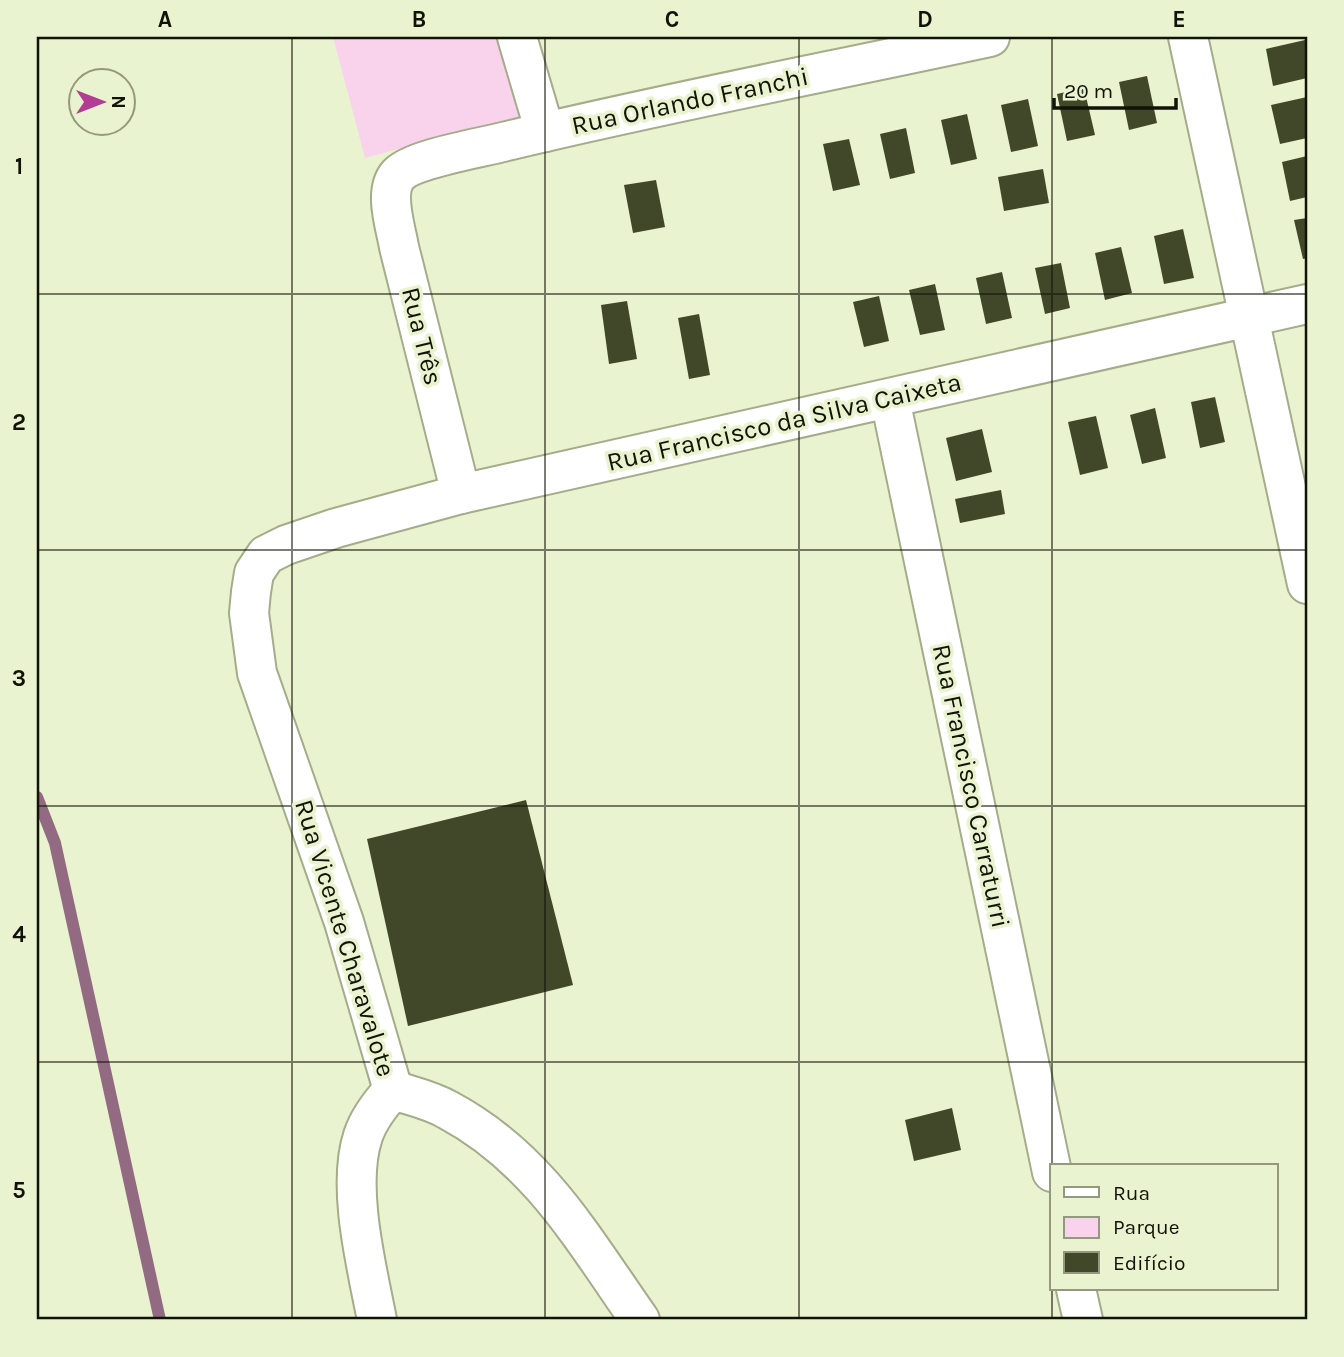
<svg xmlns="http://www.w3.org/2000/svg" width="1344" height="1357" font-family="Karla,sans-serif">
<style>
.green{fill:#f9d3ec}
.lines{fill:none;stroke-linecap:round;stroke-linejoin:round}
.stream{stroke:#926a82;stroke-width:12}
.building{fill:#41482a}
.minor-casing{stroke:#a4ac8b;stroke-width:42}
.minor{stroke:#fff;stroke-width:38}
.grid{fill:none;stroke:#111307;stroke-width:2;stroke-opacity:0.55}
.labels{text-anchor:middle;dominant-baseline:central;stroke-width:7;stroke-linejoin:round;paint-order:stroke}
.street-label{font-size:26px;fill:#111307;stroke:#eaf3cf}
.neatline{fill:none;stroke:#111307;stroke-width:2.5}
.grid-label{font-size:23px;text-anchor:middle;font-weight:bold;fill:#111307}
</style>
<rect width="100%" height="100%" fill="#eaf3cf"/>
<path class="green" d="M 333,37 L 504,37 L 528,114 L 365,158 Z"/>
<g class="lines">
<path class="stream" d="M 37,797 L 55,843 L 160,1320"/>
</g>
<g class="building">
<path d="M 1305,40 L 1307,78 L 1273,86 L 1266,49 Z"/>
<path d="M 1147,76 L 1157,123 L 1129,130 L 1119,82 Z"/>
<path d="M 1084,88 L 1095,135 L 1067,141 L 1057,94 Z"/>
<path d="M 1307,97 L 1307,138 L 1280,144 L 1271,105 Z"/>
<path d="M 1028,99 L 1038,146 L 1011,152 L 1001,105 Z"/>
<path d="M 967,114 L 977,159 L 951,165 L 941,120 Z"/>
<path d="M 906,128 L 915,173 L 890,179 L 880,134 Z"/>
<path d="M 849,139 L 860,185 L 833,191 L 823,144 Z"/>
<path d="M 1307,156 L 1307,197 L 1290,201 L 1282,162 Z"/>
<path d="M 1043,169 L 1049,203 L 1004,211 L 998,177 Z"/>
<path d="M 656,180 L 665,227 L 633,233 L 624,185 Z"/>
<path d="M 1307,218 L 1307,258 L 1303,259 L 1294,220 Z"/>
<path d="M 1183,229 L 1194,278 L 1164,284 L 1154,236 Z"/>
<path d="M 1121,247 L 1132,293 L 1105,300 L 1095,253 Z"/>
<path d="M 1061,263 L 1070,308 L 1045,314 L 1035,268 Z"/>
<path d="M 1002,272 L 1012,318 L 986,324 L 976,278 Z"/>
<path d="M 935,284 L 945,330 L 920,335 L 909,290 Z"/>
<path d="M 879,296 L 889,341 L 864,347 L 853,302 Z"/>
<path d="M 627,301 L 637,359 L 609,364 L 601,305 Z"/>
<path d="M 699,314 L 710,375 L 689,379 L 678,318 Z"/>
<path d="M 1215,397 L 1225,442 L 1200,448 L 1191,402 Z"/>
<path d="M 1155,408 L 1166,458 L 1142,464 L 1130,415 Z"/>
<path d="M 1096,416 L 1108,468 L 1080,475 L 1068,422 Z"/>
<path d="M 982,429 L 992,472 L 956,481 L 946,438 Z"/>
<path d="M 1001,490 L 1005,514 L 960,523 L 955,499 Z"/>
<path d="M 526,800 L 573,985 L 408,1026 L 367,839 Z"/>
<path d="M 952,1108 L 961,1150 L 914,1161 L 905,1120 Z"/>
</g>
<g class="lines">
<defs>
<g id="minor">
<path d="M 517,37 L 545,132"/>
<path d="M 1188,37 L 1307,584"/>
<path d="M 890,399 L 1052,1172"/>
<path d="M 461,494 L 399,247 C 396,228 383,192 398,175 C 412,159 480,148 503,142 C 664,103 828,72 990,37"/>
<path d="M 393,1090 L 344,922 L 257,673 L 249,613 L 251,592 L 254,573 L 266,555 L 286,545 L 336,528 L 461,494 L 1307,304"/>
<path d="M 393,1090 C 411,1096 431,1100 448,1110 C 538,1158 583,1239 640,1320"/>
<path d="M 1076,1289 L 1083,1320"/>
<path d="M 377,1320 C 367,1268 346,1187 363,1136 C 369,1118 380,1104 393,1090"/>
</g>
</defs>
<use href="#minor" class="minor-casing"/>
<use href="#minor" class="minor"/>
</g>
<path class="grid" d="M 292,37 L 292,1320M 545,37 L 545,1320M 799,37 L 799,1320M 1052,37 L 1052,1166M 37,294 L 1307,294M 37,550 L 1307,550M 37,806 L 1307,806M 37,1062 L 1307,1062M 1052,1289 L 1052,1320"/>
<g class="labels">
<g class="street-label">
<text transform="translate(690 101) rotate(-12)">Rua Orlando Franchi</text>
<text transform="translate(422 336) rotate(76)">Rua Três</text>
<text transform="translate(784 422) rotate(-13)">Rua Francisco da Silva Caixeta</text>
<text transform="translate(971 786) rotate(78)">Rua Francisco Carraturri</text>
<text transform="translate(345 938) rotate(73)">Rua Vicente Charavalote</text>
</g>
</g>
<rect width="1344" height="1357" fill="none" stroke="#eaf3cf" stroke-width="77"/>
<rect x="1050" y="1164" width="228" height="126" fill="#eaf3cf" stroke="#93997f" stroke-width="2"/>
<rect x="1064" y="1187" width="35" height="10" fill="#ffffff" stroke="#93997f" stroke-width="2"/>
<text x="1113" y="1200" font-size="21" fill="#111307">Rua</text>
<rect x="1064" y="1217" width="35" height="21" fill="#f9d3ec" stroke="#93997f" stroke-width="2"/>
<text x="1113" y="1234" font-size="21" fill="#111307">Parque</text>
<rect x="1064" y="1252" width="35" height="21" fill="#41482a" stroke="#93997f" stroke-width="2"/>
<text x="1113" y="1270" font-size="21" fill="#111307">Edifício</text>
<g transform="translate(102 102) rotate(90)"><circle r="33" fill="#eaf3cf" stroke="#93997f" stroke-width="2"/>
<path d="M0-5L12 26L0 18L-12 26Z" fill="#b23d95"/>
<text y="-10" font-size="19" font-weight="bold" text-anchor="middle" fill="#111307">N</text>
</g>
<path d="M1054 98v10h122v-10" fill="none" stroke="#111307" stroke-width="3.5"/>
<text x="1064" y="98" font-size="21" fill="#111307" stroke="#eaf3cf" stroke-width="5" paint-order="stroke">20 m</text>
<rect x="38" y="38" width="1268" height="1280" class="neatline"/>
<g class="grid-label">
<text x="165" y="27">A</text>
<text x="419" y="27">B</text>
<text x="672" y="27">C</text>
<text x="925" y="27">D</text>
<text x="1179" y="27">E</text>
<text x="19" y="174">1</text>
<text x="19" y="430">2</text>
<text x="19" y="686">3</text>
<text x="19" y="942">4</text>
<text x="19" y="1198">5</text>
</g>
</svg>
